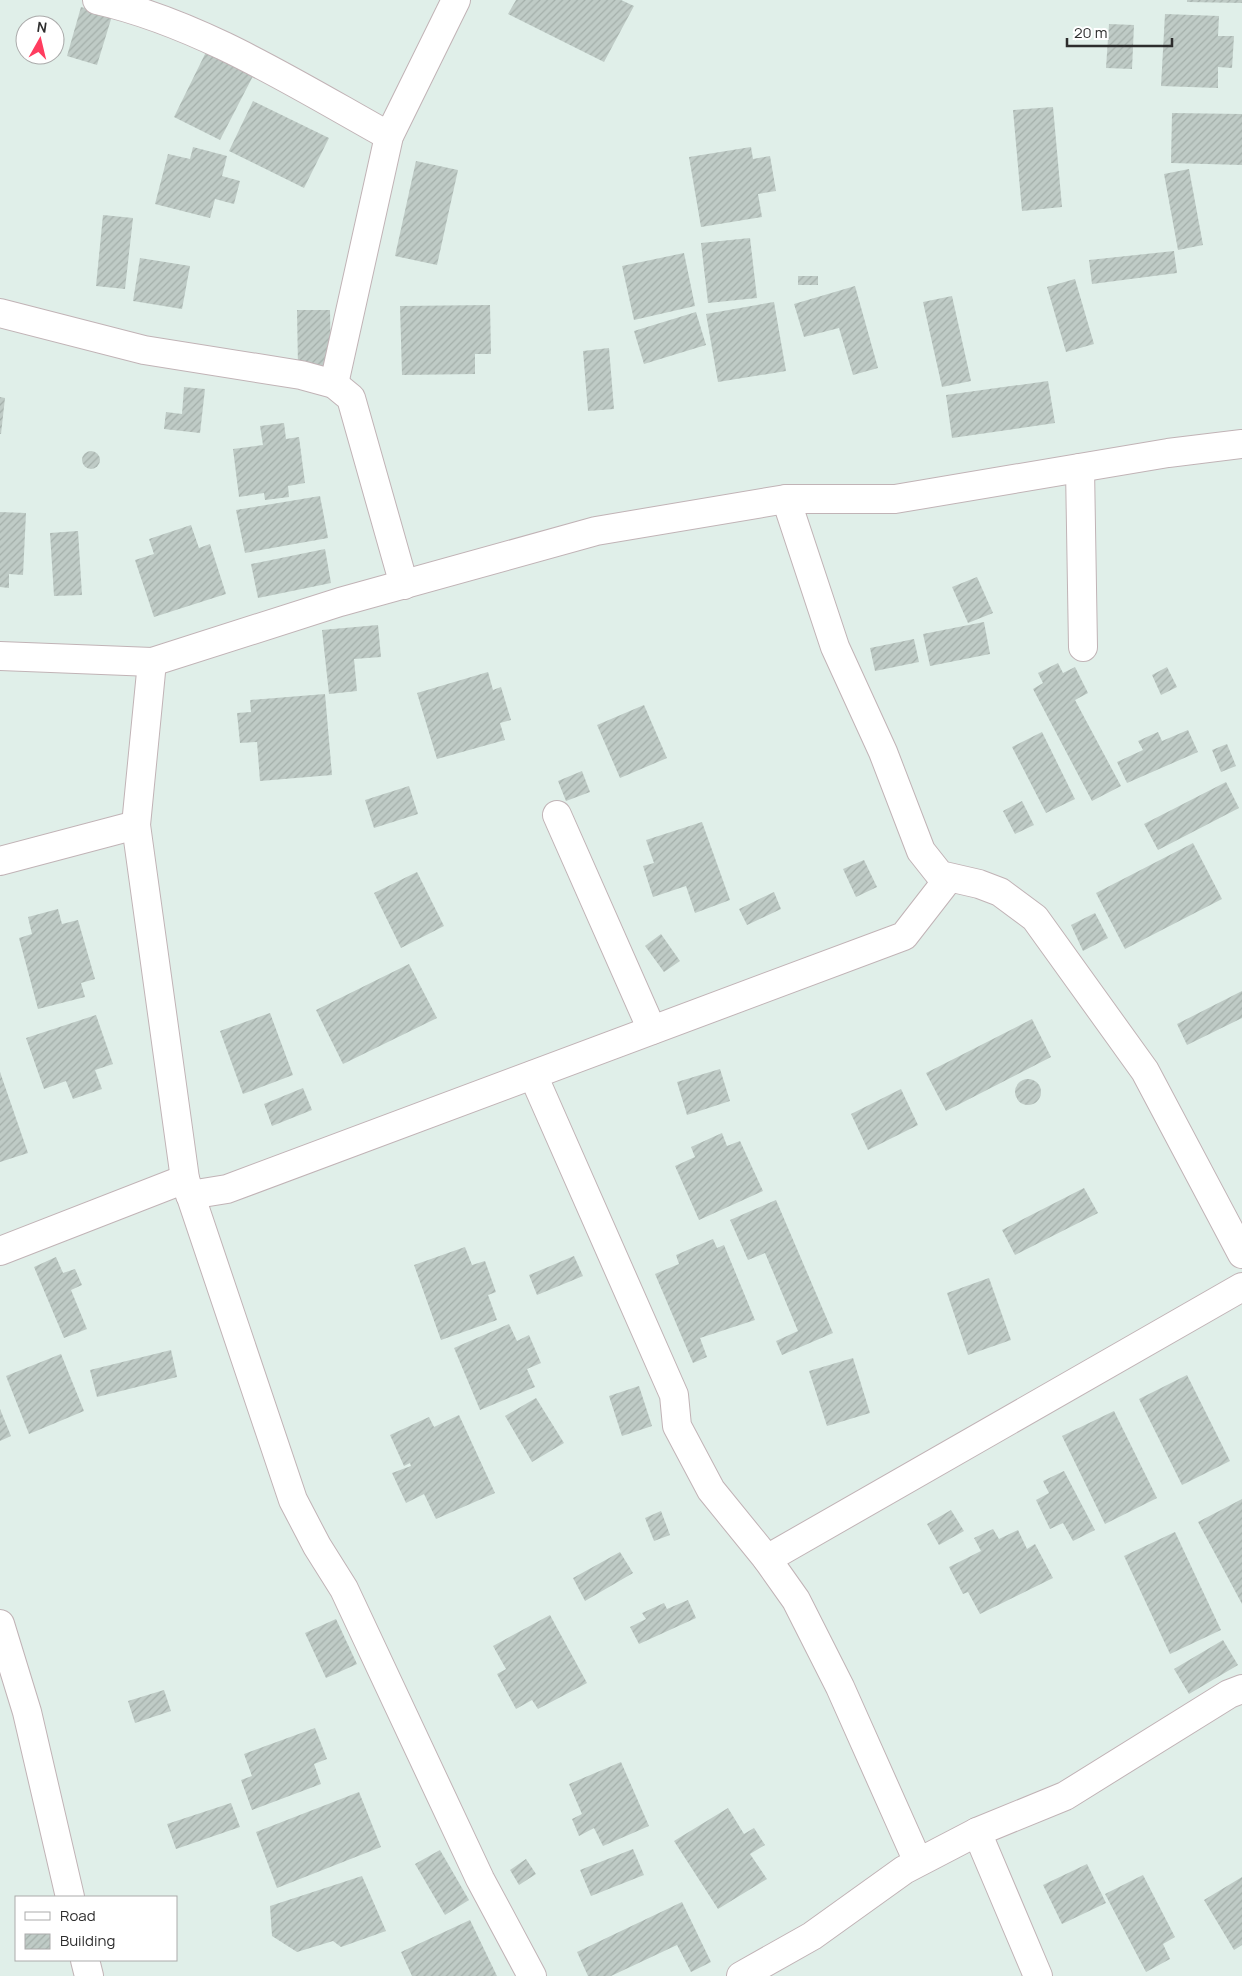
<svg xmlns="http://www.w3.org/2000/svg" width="1242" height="1976" font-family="Manrope,sans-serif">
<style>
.building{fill:url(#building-hatch)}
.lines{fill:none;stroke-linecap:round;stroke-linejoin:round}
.minor-casing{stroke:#c1b3b6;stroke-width:30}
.minor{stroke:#fff;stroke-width:28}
</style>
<defs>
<pattern id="building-hatch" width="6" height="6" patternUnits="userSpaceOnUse" patternTransform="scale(1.25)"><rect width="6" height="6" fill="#bfcbc6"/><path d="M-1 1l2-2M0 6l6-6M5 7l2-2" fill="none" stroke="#a4afaa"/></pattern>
</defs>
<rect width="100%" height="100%" fill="#e0efe9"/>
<g class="building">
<path d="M 516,0 L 621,0 L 634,6 L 604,62 L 508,14 Z"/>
<path d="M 1187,0 L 1242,0 L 1242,3 L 1187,2 Z"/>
<path d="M 81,7 L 112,16 L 97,65 L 67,56 Z"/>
<path d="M 1165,14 L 1219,16 L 1218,36 L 1234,36 L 1232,68 L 1218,67 L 1218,88 L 1161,86 Z"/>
<path d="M 1109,24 L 1134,25 L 1132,69 L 1106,68 Z"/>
<path d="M 206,52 L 253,76 L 220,140 L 174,117 Z"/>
<path d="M 253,101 L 329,138 L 304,188 L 229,151 Z"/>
<path d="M 1053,107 L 1062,207 L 1022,211 L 1013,110 Z"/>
<path d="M 1172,113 L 1242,114 L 1242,165 L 1171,163 Z"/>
<path d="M 193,147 L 227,156 L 222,176 L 240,181 L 234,204 L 215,199 L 210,218 L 155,204 L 168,154 L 190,159 Z"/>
<path d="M 751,147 L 753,159 L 770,156 L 776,191 L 758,194 L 762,217 L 701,227 L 689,157 Z"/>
<path d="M 416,161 L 458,170 L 437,265 L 395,256 Z"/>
<path d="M 1189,169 L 1203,245 L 1178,250 L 1164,174 Z"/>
<path d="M 103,215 L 133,218 L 125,289 L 96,286 Z"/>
<path d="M 750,238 L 757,298 L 708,303 L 701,243 Z"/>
<path d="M 1174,251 L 1177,273 L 1092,284 L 1089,260 Z"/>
<path d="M 684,253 L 695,306 L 634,320 L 622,266 Z"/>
<path d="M 140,258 L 190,266 L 182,309 L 133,301 Z"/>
<rect x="798" y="276" width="20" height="9"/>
<path d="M 1075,279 L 1094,344 L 1066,352 L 1047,287 Z"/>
<path d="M 855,286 L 878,368 L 853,375 L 839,328 L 804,337 L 794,304 Z"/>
<path d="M 952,296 L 971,381 L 942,387 L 923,302 Z"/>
<path d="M 774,302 L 786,371 L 718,382 L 706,314 Z"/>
<path d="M 490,305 L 491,354 L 475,354 L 475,374 L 402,375 L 400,306 Z"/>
<path d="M 297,310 L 330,310 L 331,367 L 298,367 Z"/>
<path d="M 696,312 L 706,345 L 644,364 L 634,331 Z"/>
<path d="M 609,348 L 614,409 L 588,411 L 583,351 Z"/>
<path d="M 1048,381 L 1055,423 L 952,438 L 946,395 Z"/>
<path d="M 184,387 L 205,389 L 200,433 L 164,429 L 166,412 L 182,414 Z"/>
<path d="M 0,397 L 5,398 L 1,434 L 0,434 Z"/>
<path d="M 284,423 L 286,439 L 299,437 L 305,483 L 288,486 L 289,497 L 265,500 L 264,493 L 239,497 L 233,449 L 263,445 L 260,426 Z"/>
<circle cx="91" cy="460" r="9"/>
<path d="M 320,496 L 328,538 L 245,553 L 236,510 Z"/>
<path d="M 0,512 L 26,513 L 23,575 L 9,574 L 9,588 L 0,587 Z"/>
<path d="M 191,525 L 199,548 L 210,544 L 226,594 L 154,617 L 135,560 L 154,554 L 149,539 Z"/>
<path d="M 78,531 L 82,595 L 54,596 L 50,533 Z"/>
<path d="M 325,549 L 331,583 L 258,598 L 251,564 Z"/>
<path d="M 977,577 L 993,613 L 968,623 L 952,587 Z"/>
<path d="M 984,622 L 990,654 L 930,666 L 923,634 Z"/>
<path d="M 378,625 L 381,657 L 354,659 L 357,691 L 329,694 L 322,630 Z"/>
<path d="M 914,639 L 919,662 L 875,671 L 870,648 Z"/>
<path d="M 1058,663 L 1063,673 L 1075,667 L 1088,693 L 1075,700 L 1121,786 L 1092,801 L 1033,689 L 1043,683 L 1038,673 Z"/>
<path d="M 1167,667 L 1177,687 L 1161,695 L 1152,675 Z"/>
<path d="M 488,672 L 493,690 L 501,687 L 511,720 L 500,723 L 505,740 L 437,759 L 417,693 Z"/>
<path d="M 325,694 L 332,775 L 260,781 L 257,742 L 240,743 L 237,713 L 251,712 L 250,700 Z"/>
<path d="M 644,705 L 667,758 L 620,778 L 597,725 Z"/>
<path d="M 1188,730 L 1198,752 L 1127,783 L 1117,762 L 1143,750 L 1138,741 L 1158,732 L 1162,741 Z"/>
<path d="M 1042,732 L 1075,799 L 1046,813 L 1012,747 Z"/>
<path d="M 1227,744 L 1236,766 L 1221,772 L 1212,750 Z"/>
<path d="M 582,771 L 590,792 L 566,801 L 558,781 Z"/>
<path d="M 1226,782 L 1239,808 L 1158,850 L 1144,824 Z"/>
<path d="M 409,786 L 418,814 L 374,828 L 365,800 Z"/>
<path d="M 1022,801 L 1034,825 L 1015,834 L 1003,811 Z"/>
<path d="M 702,822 L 730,900 L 695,913 L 686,886 L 653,897 L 643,866 L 654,863 L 646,840 Z"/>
<path d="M 1193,843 L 1222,899 L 1125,949 L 1096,893 Z"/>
<path d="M 864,860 L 877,887 L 856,897 L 843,869 Z"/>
<path d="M 417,872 L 444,926 L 401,948 L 374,893 Z"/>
<path d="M 774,892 L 781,909 L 747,925 L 739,909 Z"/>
<path d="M 58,909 L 62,924 L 78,920 L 95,979 L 81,983 L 85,997 L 38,1009 L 19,938 L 32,934 L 28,917 Z"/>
<path d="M 1095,913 L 1108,938 L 1083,951 L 1071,925 Z"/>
<path d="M 661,934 L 680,961 L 664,972 L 645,946 Z"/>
<path d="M 409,964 L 437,1018 L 343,1064 L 316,1010 Z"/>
<path d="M 1242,991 L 1242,1018 L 1187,1045 L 1177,1024 Z"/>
<path d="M 270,1013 L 293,1075 L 243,1094 L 220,1031 Z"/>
<path d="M 96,1015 L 113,1064 L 95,1070 L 102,1089 L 73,1099 L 66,1081 L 44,1089 L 26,1038 Z"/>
<path d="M 1032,1019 L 1051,1057 L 946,1111 L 926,1073 Z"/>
<path d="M 720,1069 L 730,1101 L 687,1115 L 677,1082 Z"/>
<path d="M 0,1072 L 28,1153 L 0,1162 Z"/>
<circle cx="1028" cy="1092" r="13"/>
<path d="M 303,1088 L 312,1110 L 272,1126 L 264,1104 Z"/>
<path d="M 901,1089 L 918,1125 L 868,1150 L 851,1114 Z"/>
<path d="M 722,1133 L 727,1146 L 740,1141 L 763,1191 L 699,1220 L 675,1166 L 695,1157 L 691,1147 Z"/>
<path d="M 1084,1188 L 1098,1213 L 1015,1255 L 1002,1230 Z"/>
<path d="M 776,1200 L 833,1333 L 782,1355 L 776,1341 L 798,1331 L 765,1253 L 748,1260 L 730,1220 Z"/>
<path d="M 713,1239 L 717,1248 L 724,1245 L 755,1320 L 700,1338 L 707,1357 L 693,1363 L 655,1274 L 679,1264 L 676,1255 Z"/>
<path d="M 465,1247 L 472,1265 L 485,1261 L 496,1292 L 488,1295 L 497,1320 L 441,1340 L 414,1265 Z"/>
<path d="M 574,1256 L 583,1276 L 537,1295 L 529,1275 Z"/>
<path d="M 56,1257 L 63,1273 L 75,1269 L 82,1285 L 71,1290 L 87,1329 L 64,1338 L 34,1267 Z"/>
<path d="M 989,1278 L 1011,1340 L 968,1355 L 947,1293 Z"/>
<path d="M 509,1324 L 517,1341 L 529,1335 L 541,1363 L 527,1369 L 535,1387 L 480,1410 L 454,1348 Z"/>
<path d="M 171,1350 L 177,1377 L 97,1397 L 90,1370 Z"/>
<path d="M 61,1354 L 84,1411 L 29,1434 L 6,1376 Z"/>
<path d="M 853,1358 L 870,1413 L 827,1426 L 809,1371 Z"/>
<path d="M 1187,1375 L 1230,1461 L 1182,1485 L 1139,1399 Z"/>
<path d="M 639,1386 L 652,1426 L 622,1436 L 609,1396 Z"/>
<path d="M 536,1398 L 564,1443 L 532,1462 L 505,1416 Z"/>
<path d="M 0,1409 L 11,1436 L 0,1441 Z"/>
<path d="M 1114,1411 L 1157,1498 L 1105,1524 L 1062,1436 Z"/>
<path d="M 459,1415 L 495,1493 L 436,1519 L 424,1494 L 406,1503 L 392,1473 L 411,1466 L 410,1463 L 404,1466 L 390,1435 L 429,1417 L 434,1427 Z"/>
<path d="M 1064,1471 L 1095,1530 L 1073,1541 L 1063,1523 L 1050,1529 L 1036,1500 L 1049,1493 L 1043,1481 Z"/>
<path d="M 1242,1499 L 1242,1604 L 1198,1522 Z"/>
<path d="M 951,1510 L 964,1531 L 939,1545 L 927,1524 Z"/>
<path d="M 661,1511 L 670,1535 L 654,1541 L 645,1518 Z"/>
<path d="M 993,1529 L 999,1539 L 1018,1530 L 1027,1549 L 1035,1544 L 1053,1578 L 980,1614 L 968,1592 L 963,1594 L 949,1567 L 981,1551 L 974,1538 Z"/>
<path d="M 1175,1532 L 1221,1630 L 1170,1654 L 1124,1556 Z"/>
<path d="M 620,1552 L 633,1573 L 585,1601 L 573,1578 Z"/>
<path d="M 688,1600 L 696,1618 L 639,1644 L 630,1627 L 646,1619 L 642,1613 L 664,1603 L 667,1609 Z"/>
<path d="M 550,1615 L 587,1683 L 538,1709 L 532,1700 L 516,1709 L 497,1674 L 506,1669 L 493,1646 Z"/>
<path d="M 336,1619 L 357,1664 L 326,1678 L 305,1633 Z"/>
<path d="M 1223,1640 L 1238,1665 L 1189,1694 L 1174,1669 Z"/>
<path d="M 164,1690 L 171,1711 L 135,1723 L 128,1701 Z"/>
<path d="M 315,1728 L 327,1759 L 314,1764 L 321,1784 L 252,1810 L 241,1780 L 252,1776 L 244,1754 Z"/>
<path d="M 621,1762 L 649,1826 L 603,1846 L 594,1828 L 579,1836 L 572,1819 L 582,1814 L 569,1784 Z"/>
<path d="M 359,1792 L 381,1847 L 277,1888 L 256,1832 Z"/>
<path d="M 231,1803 L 240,1827 L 176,1849 L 167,1824 Z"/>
<path d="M 728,1808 L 744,1834 L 754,1828 L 765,1845 L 750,1854 L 767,1879 L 718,1909 L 674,1841 Z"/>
<path d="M 633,1849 L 644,1875 L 591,1896 L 580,1870 Z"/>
<path d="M 440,1850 L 469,1900 L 445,1915 L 415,1864 Z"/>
<path d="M 526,1859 L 536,1874 L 519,1885 L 510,1870 Z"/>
<path d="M 1087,1864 L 1106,1903 L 1062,1924 L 1043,1885 Z"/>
<path d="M 1143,1875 L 1175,1937 L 1163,1944 L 1170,1959 L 1146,1972 L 1105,1894 Z"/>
<path d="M 362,1876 L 386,1931 L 341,1947 L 333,1941 L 297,1952 L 272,1936 L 270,1906 Z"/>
<path d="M 1242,1877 L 1242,1945 L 1234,1950 L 1204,1900 Z"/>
<path d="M 682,1902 L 711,1962 L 691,1972 L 677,1945 L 611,1976 L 588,1976 L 577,1952 Z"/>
<path d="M 470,1920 L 497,1976 L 412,1976 L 401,1952 Z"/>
</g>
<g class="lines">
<defs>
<g id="minor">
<path d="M 97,0 C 202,24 297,85 389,136"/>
<path d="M 0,313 L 144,350 L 301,375 L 334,384 L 351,398 L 404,585"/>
<path d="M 334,384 L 389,136 L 456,0"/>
<path d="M 1080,468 L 1083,647"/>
<path d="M 786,499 L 835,647 L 883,752 L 921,851 L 940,875 L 979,884 L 1000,892 L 1035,918 L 1145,1071 L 1242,1254"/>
<path d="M 0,656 L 152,662"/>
<path d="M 557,815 L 652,1030"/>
<path d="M 0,861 L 136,825"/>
<path d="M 533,1075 L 674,1395 L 677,1426 L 711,1490 L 767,1559 L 796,1600 L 840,1687 L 918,1862"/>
<path d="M 190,1195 L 227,1189 L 904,936 L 949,878"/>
<path d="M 0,1251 L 185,1179"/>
<path d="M 767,1559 L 1242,1287"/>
<path d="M 0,1624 L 27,1712 L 70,1897"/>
<path d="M 977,1832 L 1038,1976"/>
<path d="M 85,1960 L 89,1976"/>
<path d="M 532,1976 L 480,1879 L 344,1589 L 317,1546 L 293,1500 L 185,1179 L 136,825 L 152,662 L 340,602 L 596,531 L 786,499 L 895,499 L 1168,453 L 1242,444"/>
<path d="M 741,1976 L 812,1936 L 904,1870 L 977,1832 L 1065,1796 L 1229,1694 L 1242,1689"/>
</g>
</defs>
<use href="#minor" class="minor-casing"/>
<use href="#minor" class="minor"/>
</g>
<rect x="15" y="1896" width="162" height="65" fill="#ffffff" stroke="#ababab"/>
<rect x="25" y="1912" width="25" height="8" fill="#ffffff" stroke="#ababab"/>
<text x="60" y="1921" font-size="15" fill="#2d2d2d">Road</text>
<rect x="25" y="1934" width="25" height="15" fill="url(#building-hatch)" stroke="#ababab"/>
<text x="60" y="1946" font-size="15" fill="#2d2d2d">Building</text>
<g transform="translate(40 40) rotate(8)"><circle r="24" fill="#ffffff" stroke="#ababab"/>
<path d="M0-4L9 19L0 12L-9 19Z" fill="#ff3d5f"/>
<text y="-8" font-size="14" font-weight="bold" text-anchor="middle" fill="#2d2d2d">N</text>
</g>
<path d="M1067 38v8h105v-8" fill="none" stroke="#2d2d2d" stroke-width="2.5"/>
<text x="1074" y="38" font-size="15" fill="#2d2d2d" stroke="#ffffff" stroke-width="4" paint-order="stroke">20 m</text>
</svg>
